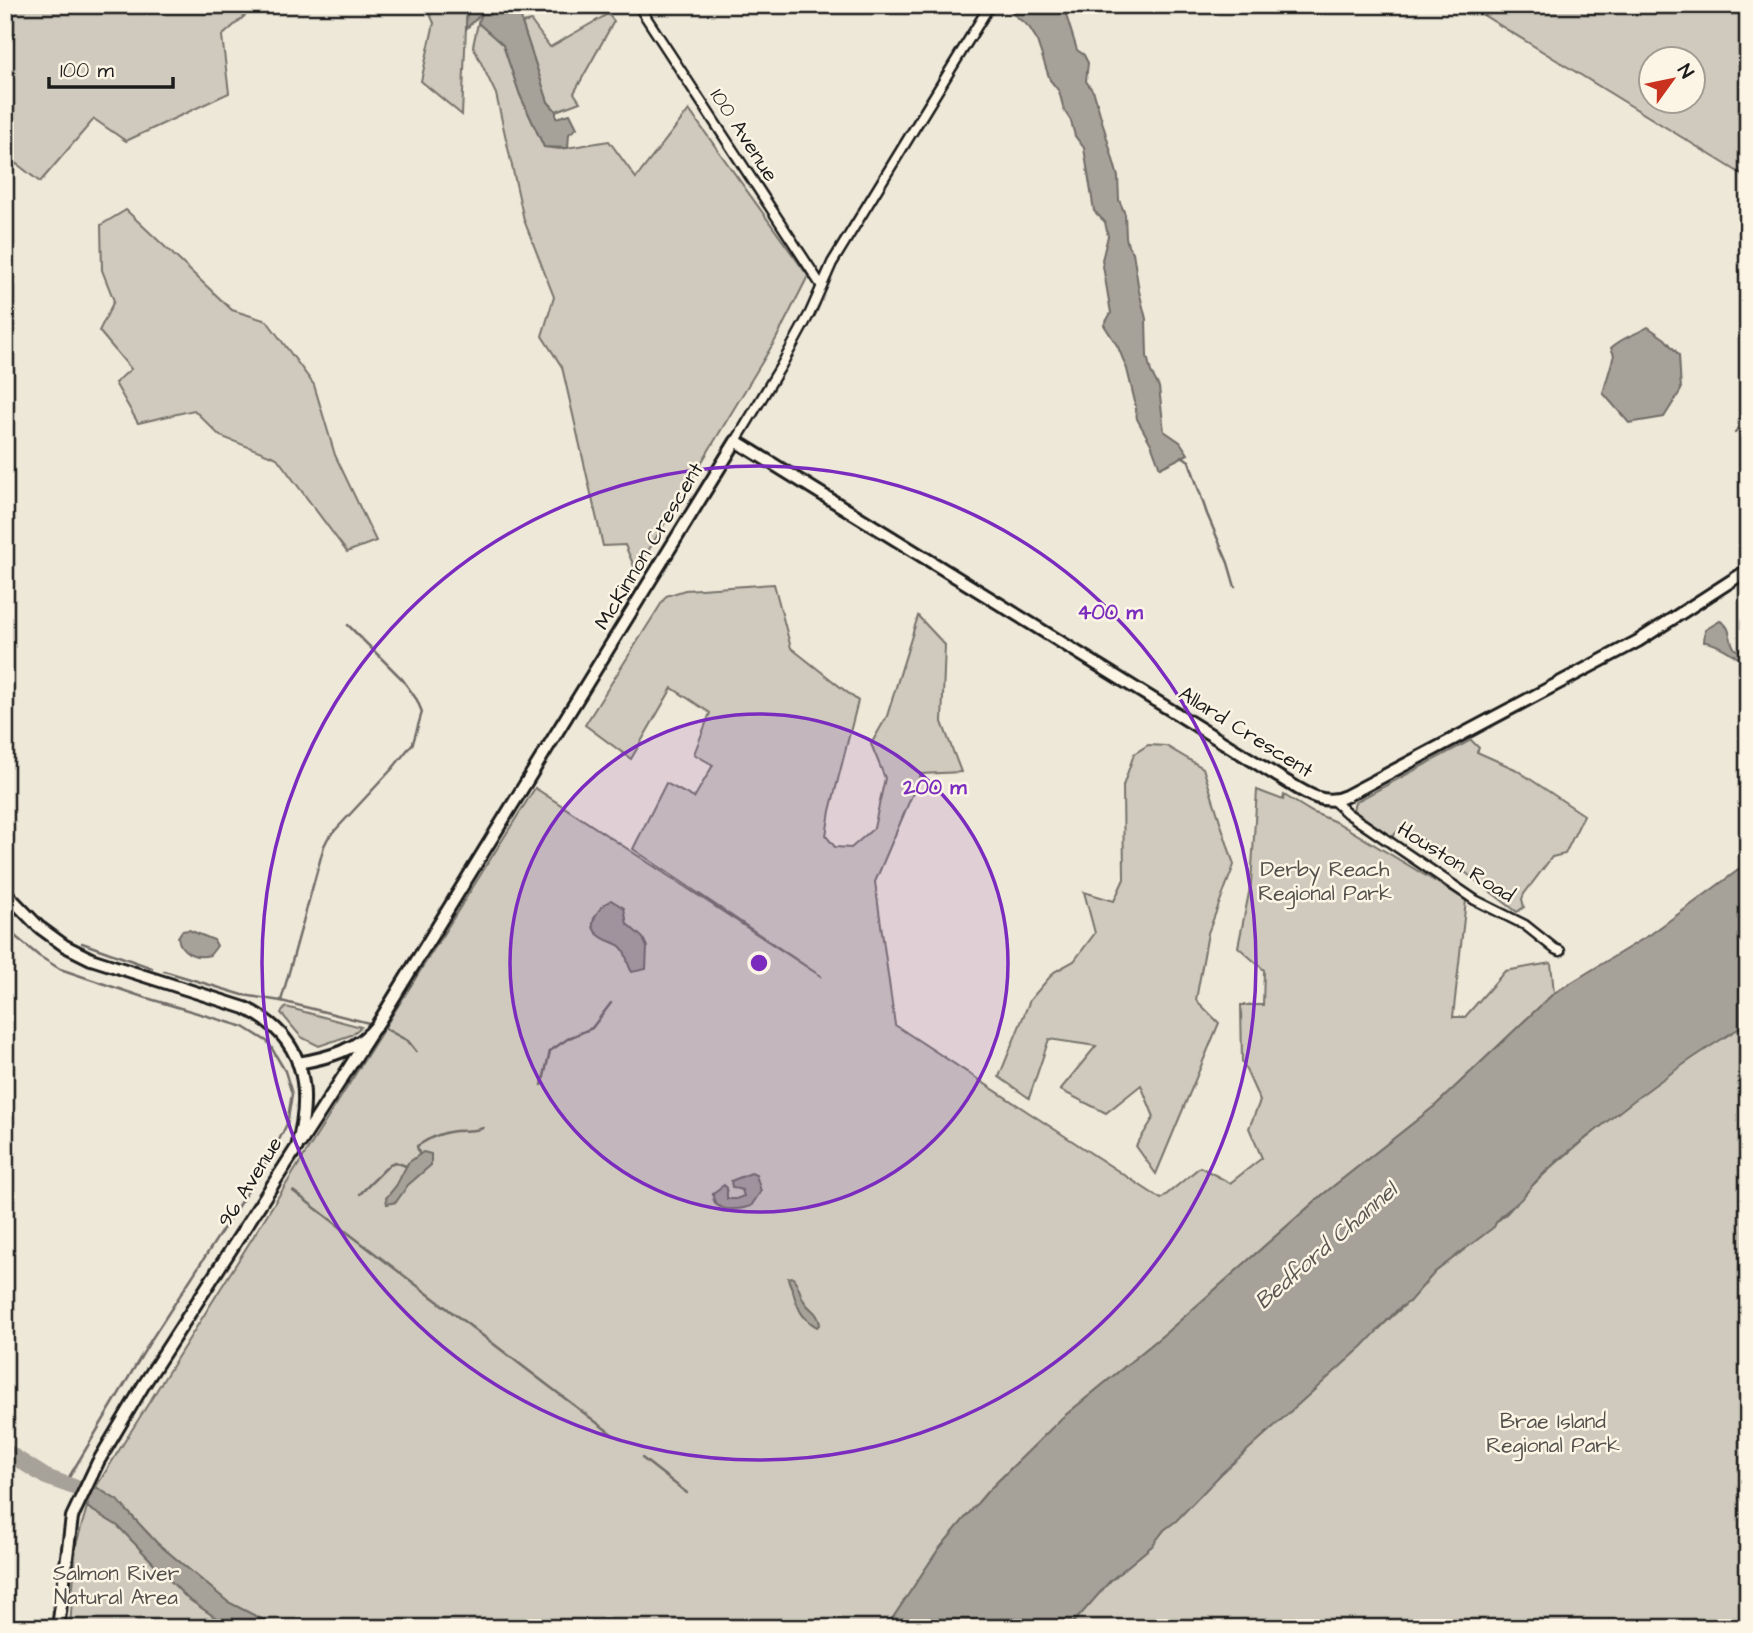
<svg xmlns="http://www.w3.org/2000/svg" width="1753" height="1633" font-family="'Architects Daughter',sans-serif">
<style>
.green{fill:#cfcabd;stroke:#76736c;stroke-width:2;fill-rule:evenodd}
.water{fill:#a7a299;stroke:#6f6c67;stroke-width:2}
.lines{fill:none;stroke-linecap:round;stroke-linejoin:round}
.stream{stroke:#6f6c67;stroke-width:2.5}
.river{stroke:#a7a299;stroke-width:16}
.street-casing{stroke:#1c1c1c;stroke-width:13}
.secondary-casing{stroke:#1c1c1c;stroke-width:16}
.street{stroke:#fcf5e5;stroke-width:8}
.secondary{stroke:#fcf5e5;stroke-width:10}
.ring{fill:none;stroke:#7b2cbf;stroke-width:3.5}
.labels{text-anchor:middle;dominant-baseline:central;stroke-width:5;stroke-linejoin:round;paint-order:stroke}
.street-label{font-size:21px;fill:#1c1c1c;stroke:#fcf5e5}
.park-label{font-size:21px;fill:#52504c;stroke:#fcf5e5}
.water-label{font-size:23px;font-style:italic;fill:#5b5854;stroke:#fcf5e5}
.centre{fill:#7b2cbf;stroke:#fcf5e5;stroke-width:3.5}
.ring-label{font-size:21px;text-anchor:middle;font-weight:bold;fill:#7b2cbf;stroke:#fcf5e5;stroke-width:5;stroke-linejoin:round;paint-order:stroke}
</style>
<rect width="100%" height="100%" fill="#eee8d9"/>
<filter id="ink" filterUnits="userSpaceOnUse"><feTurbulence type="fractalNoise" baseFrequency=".0143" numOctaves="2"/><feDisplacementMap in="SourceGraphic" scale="14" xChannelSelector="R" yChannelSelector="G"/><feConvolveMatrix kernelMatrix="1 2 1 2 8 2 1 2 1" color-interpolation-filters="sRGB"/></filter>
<g filter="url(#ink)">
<g class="green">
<path d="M 5,5 L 257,5 L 222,36 L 229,93 L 126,141 L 94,119 L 40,182 L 17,164 L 5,172 Z"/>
<path d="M 426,5 L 467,5 L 462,115 L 421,81 L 434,23 Z"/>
<path d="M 1467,5 L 1748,5 L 1748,178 ZM 1652,60 L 1694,60 L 1694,102 L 1652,102 Z"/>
<path d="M 608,14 L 614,21 L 574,93 L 580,102 L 556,111 L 548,102 L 522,23 L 531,21 L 550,47 Z"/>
<path d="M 478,23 L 503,45 L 520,95 L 544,147 L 560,149 L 609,141 L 636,178 L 689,110 L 808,276 L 776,339 L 636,571 L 625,545 L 603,546 L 562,367 L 542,336 L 554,297 L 524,220 L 496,94 L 473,46 Z"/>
<path d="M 126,210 L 232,310 L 267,321 L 314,385 L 335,455 L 376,541 L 347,552 L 277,458 L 220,436 L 194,410 L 138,423 L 115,383 L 131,369 L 99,331 L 114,301 L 102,270 L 101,225 Z"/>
<path d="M 774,584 L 791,648 L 858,701 L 830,811 L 826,836 L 835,847 L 851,848 L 874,828 L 885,778 L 871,744 L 887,716 L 918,616 L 945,645 L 942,722 L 961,772 L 921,774 L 875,882 L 895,1025 L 1161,1199 L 1200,1167 L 1230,1183 L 1262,1158 L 1249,1128 L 1260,1101 L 1242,1061 L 1241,1005 L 1263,1005 L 1264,970 L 1238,947 L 1251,883 L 1257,790 L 1283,800 L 1284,795 L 1312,812 L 1338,823 L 1466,900 L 1453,1017 L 1465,1017 L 1505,971 L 1551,963 L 1554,993 L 1436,1105 L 1321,1196 L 1167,1332 L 1062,1418 L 987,1492 L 938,1550 L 886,1628 L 279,1628 L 228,1602 L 157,1543 L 118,1501 L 96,1487 L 535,788 L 822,977 L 633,849 L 666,783 L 694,798 L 713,765 L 694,754 L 710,713 L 672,688 L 631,759 L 585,725 L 666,596 L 685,590 Z"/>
<path d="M 1471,740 L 1479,748 L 1477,752 L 1515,769 L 1584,815 L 1565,854 L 1552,857 L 1524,894 L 1522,899 L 1524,907 L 1517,912 L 1419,837 L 1404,829 L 1397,832 L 1392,837 L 1353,810 L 1355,802 Z"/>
<path d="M 1148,745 L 1166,746 L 1203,768 L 1234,865 L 1208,933 L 1196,1000 L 1219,1023 L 1156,1174 L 1136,1146 L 1154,1117 L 1141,1085 L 1106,1113 L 1060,1090 L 1096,1046 L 1049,1039 L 1029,1098 L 999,1077 L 1030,1000 L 1054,972 L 1074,961 L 1095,933 L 1084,892 L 1114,901 L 1124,879 L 1123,786 L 1134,754 Z"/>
<path d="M 286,1007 L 361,1027 L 351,1035 L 319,1046 L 301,1037 L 281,1013 Z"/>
<path d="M 1748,1022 L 1748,1628 L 1068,1628 L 1110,1581 L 1151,1546 L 1164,1530 L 1228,1467 L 1409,1301 L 1435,1272 L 1493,1227 C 1497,1219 1503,1218 1508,1212 C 1537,1177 1572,1150 1607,1121 C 1650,1085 1699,1051 1748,1022 Z"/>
<path d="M 87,1507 L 118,1526 L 187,1598 L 231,1628 L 70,1628 L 76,1545 Z"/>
</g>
<g class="water">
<path d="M 467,5 L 487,5 L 494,8 L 500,5 L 520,5 L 522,23 L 548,102 L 556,111 L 556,118 L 570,114 L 577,128 L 569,134 L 568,148 L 544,147 L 520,95 L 503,45 L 478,23 L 483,12 L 466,29 Z"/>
<path d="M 1006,5 L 1063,5 L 1077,50 L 1084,55 L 1088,63 L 1086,81 L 1094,93 L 1118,177 L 1119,200 L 1125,214 L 1126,237 L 1128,246 L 1133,252 L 1139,291 L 1146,319 L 1147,356 L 1151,372 L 1159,387 L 1164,431 L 1180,442 L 1188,454 L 1160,468 L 1151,444 L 1137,419 L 1135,402 L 1127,369 L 1118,347 L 1104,325 L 1111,313 L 1102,260 L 1108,236 L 1105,222 L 1094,211 L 1084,148 L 1075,136 L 1071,121 L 1064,110 L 1059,91 L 1050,80 L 1036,38 L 1029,27 L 1006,8 Z"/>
<path d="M 1648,327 L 1665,339 L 1679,355 L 1681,390 L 1664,417 L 1629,423 L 1603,393 L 1614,355 L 1611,348 C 1622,337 1635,335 1648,327 Z"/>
<path d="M 1720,621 C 1734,628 1727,641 1736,650 L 1745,648 L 1746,651 L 1741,654 L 1744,662 C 1733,654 1715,642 1704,642 L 1705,630 Z"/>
<path d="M 1748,863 L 1748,1023 C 1694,1055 1643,1092 1594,1132 C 1569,1151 1542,1171 1523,1197 C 1515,1207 1498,1215 1494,1227 L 1435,1272 L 1409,1302 L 1399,1308 L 1363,1346 L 1221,1474 L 1176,1521 L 1164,1530 L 1152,1546 L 1110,1581 L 1069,1628 L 886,1628 L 938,1550 L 987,1492 L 1062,1418 L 1167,1332 L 1321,1196 L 1436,1105 L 1554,993 L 1651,934 Z"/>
<path d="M 611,900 L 624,908 L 627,924 L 643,938 L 647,947 L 646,969 L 632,972 C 626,964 628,954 621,947 C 615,942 606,941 600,936 C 584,925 599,907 611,900 Z"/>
<path d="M 189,930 L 214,940 L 217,946 L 210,955 C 196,959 180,953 178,937 L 182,931 Z"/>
<path d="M 423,1152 L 431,1154 L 431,1165 L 408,1185 L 396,1202 L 387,1204 L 386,1198 L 396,1186 L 408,1163 Z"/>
<path d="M 751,1173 L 756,1175 L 761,1191 L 751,1206 C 738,1210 712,1214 713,1193 L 724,1185 L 727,1188 L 727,1199 L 736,1199 L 744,1196 L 742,1190 L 732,1187 L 731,1181 Z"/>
<path d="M 792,1277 C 800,1285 799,1295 806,1304 C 812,1311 818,1313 820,1324 L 817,1327 C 802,1318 799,1311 794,1295 C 793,1289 789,1284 788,1278 Z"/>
<path d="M 96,1487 L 118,1501 L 157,1543 L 228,1602 L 279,1628 L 231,1628 L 187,1598 L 118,1526 L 87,1507 Z"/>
</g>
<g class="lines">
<g class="stream">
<path d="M 1735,433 L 1748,410"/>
<path d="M 1182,456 L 1189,461 L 1207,514 L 1228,563 L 1235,587"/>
<path d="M 5,923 L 16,937 L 39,956 L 60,969 L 140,996 L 244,1027 L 268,1042 L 285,1071 L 292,1094 L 287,1124 L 273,1152 L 151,1340 L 65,1484"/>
<path d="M 82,943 L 152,968"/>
<path d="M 164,971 L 243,995 L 281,1001 L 369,1023"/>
<path d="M 281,1001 L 324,846 L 328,838 L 392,769 L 413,743 L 422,712 L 417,700 L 403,680 L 348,625"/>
<path d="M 384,1028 L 408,1041 L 416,1051"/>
<path d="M 542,1085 L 550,1051 L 569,1038 L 592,1028 L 611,1003"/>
<path d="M 419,1153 L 417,1146 C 428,1139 442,1132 455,1131 C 465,1130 473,1132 483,1128"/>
<path d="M 293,1191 L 613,1435"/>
<path d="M 360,1194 L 390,1164 L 395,1162 L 406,1166"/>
<path d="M 642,1458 L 687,1493"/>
</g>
<path class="river" d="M 5,1451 L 46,1477 L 74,1487 L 111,1507"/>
<defs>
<g id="street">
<path d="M 638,5 L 821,285"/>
<path d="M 736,441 L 781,366 L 810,313 L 832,263 L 990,5"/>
<path d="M 1334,801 L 1347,813 L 1475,900 L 1525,925 L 1555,949 L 1560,951"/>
</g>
<g id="secondary">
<path d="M 5,892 L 39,927 L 65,946 L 91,959 L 245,1008 C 305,1037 313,1088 297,1147 L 143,1386 L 98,1462 L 72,1517 L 58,1628"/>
<path d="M 298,1063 C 327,1058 359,1050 377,1025 L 736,441 L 1279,777 C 1300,789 1322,808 1346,796 L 1638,641 L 1748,570"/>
<path d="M 301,1142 L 370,1035"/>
</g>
</defs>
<use href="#street" class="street-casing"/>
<use href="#secondary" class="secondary-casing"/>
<use href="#street" class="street"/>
<use href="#secondary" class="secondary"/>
</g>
</g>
<circle cx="759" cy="963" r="249" fill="#7b2cbf" fill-opacity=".12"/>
<g class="ring">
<circle cx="759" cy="963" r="249"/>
<circle cx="759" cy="963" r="497"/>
</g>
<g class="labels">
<g class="street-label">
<text transform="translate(744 135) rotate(57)">100 Avenue</text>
<text transform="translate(649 546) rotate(-59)">McKinnon Crescent</text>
<text transform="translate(1246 732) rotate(32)">Allard Crescent</text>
<text transform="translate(1456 862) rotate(32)">Houston Road</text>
<text transform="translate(250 1182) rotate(-58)">96 Avenue</text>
</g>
<g class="park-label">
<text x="1325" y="869">Derby Reach<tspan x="1325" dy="24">Regional Park</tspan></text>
<text x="1553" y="1421">Brae Island<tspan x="1553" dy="24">Regional Park</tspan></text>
<text x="116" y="1573">Salmon River<tspan x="116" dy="24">Natural Area</tspan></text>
</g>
<g class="water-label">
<text transform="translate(1326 1246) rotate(-41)">Bedford Channel</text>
</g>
</g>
<circle cx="759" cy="963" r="10" class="centre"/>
<g class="ring-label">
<text x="1110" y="619">400 m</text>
<text x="935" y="794">200 m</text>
</g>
<rect width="1753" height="1633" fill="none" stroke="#fcf5e5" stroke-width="28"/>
<rect x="14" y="14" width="1725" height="1605" fill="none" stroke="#1c1c1c" stroke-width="2.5" filter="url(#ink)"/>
<g transform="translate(1672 80) rotate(57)"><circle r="33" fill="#fcf5e5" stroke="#a29e95" stroke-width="2"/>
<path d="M0-5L12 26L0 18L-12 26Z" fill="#c8321e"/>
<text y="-10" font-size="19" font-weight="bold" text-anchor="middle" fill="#1c1c1c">N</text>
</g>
<path d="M49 77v10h124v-10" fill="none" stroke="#1c1c1c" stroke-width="3.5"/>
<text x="60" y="77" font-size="21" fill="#1c1c1c" stroke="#fcf5e5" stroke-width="5" paint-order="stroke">100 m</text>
</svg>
